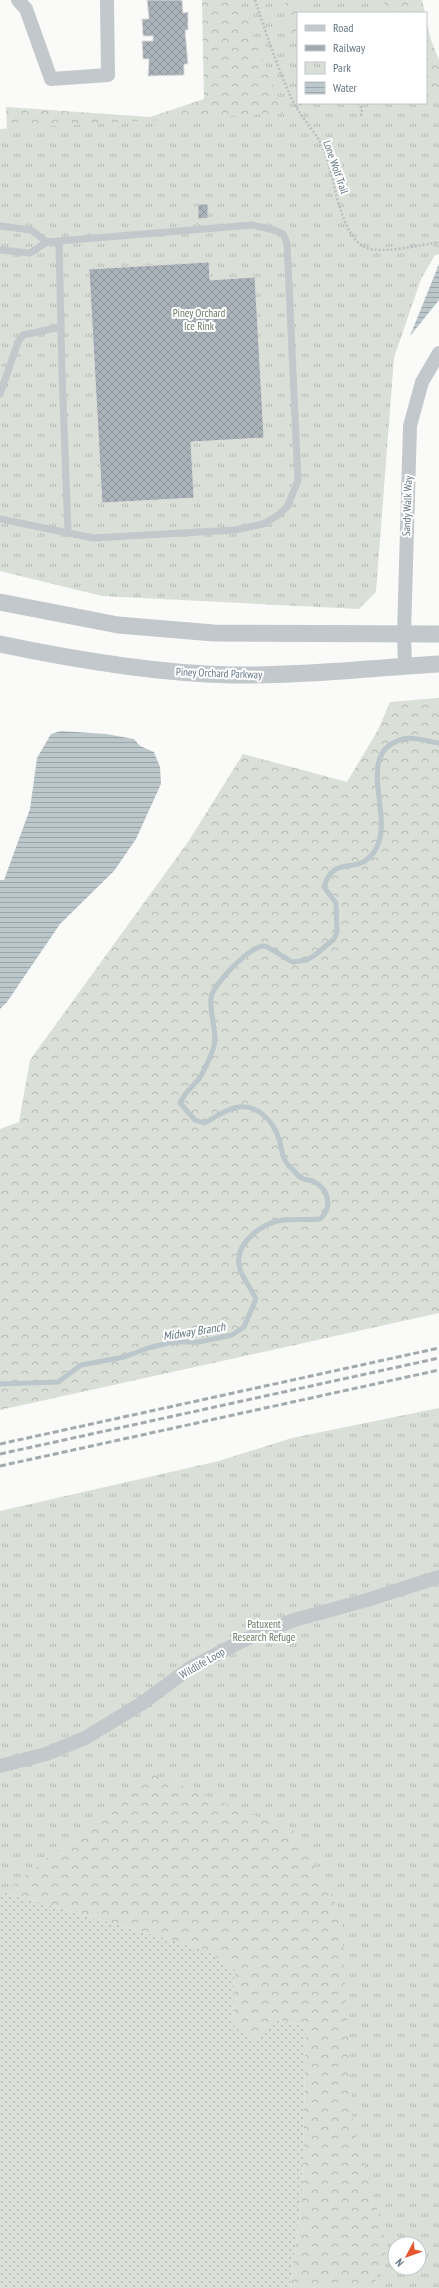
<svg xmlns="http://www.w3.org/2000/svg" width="439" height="2288" font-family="'PT Sans Narrow',sans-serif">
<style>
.grass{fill:url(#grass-dots)}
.forest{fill:url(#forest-crowns);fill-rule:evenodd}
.park{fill:url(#park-tufts);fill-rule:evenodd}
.water{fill:url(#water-rules)}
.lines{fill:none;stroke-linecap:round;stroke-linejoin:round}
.stream{stroke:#bbc7cb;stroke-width:5}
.building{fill:url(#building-cross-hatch);stroke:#dcdcda}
.path{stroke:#bbbfc2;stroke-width:2.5;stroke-dasharray:2 2;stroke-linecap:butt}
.service{stroke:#c3c8cc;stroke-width:7}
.minor{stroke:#c3c8cc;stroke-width:14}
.tertiary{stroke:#c3c8cc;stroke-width:17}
.rail{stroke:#a2aab0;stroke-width:3;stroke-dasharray:6 3;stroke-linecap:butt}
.labels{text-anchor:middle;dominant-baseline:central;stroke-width:4;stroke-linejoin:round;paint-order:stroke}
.street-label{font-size:11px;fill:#657683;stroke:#fff}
.park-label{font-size:11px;fill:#687a64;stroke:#fff}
.water-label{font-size:12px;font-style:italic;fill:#60757c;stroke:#fff}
</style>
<defs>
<pattern id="grass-dots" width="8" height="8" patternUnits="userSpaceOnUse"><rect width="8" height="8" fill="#dadfd7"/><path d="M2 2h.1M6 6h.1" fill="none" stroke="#b4b9b4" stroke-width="1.8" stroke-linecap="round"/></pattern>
<pattern id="forest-crowns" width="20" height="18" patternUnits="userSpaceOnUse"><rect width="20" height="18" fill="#dadfd7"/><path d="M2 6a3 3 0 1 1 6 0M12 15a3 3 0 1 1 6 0" fill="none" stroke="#b4b9b4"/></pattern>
<pattern id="park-tufts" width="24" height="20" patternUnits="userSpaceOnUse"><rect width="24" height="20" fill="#dadfd7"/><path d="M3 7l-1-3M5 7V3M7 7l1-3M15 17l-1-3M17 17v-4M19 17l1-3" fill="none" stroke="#b4b9b4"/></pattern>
<pattern id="water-rules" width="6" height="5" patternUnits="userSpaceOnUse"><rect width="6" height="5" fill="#bbc7cb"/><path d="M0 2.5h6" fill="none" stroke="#9ca6aa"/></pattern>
<pattern id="building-cross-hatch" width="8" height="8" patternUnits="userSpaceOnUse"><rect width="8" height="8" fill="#aab3b9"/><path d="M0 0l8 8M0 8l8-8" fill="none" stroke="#8e969c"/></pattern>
</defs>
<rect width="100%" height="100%" fill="#fafaf8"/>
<path class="grass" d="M 0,1891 L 206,1950 L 235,1970 L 233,2025 L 279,2020 L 306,2026 L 302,2196 L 290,2288 L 0,2288 Z"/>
<g class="forest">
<path d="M 202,0 L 320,0 L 322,13 L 298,13 L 298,103 L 352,103 L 10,203 L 6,107 L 150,117 L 204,99 Z"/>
<path d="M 373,0 L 422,0 L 425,13 L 373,13 Z"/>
<path d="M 426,18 L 431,40 L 439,60 L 439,103 L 426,85 Z"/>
<path d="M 439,698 L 439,1313 L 0,1410 L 0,1129 L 19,1122 L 30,1060 L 188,842 L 243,754 L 347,782 L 378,730 L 390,702 Z"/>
<path d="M 275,1645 L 439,2288 L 290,2288 L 302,2196 L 306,2026 L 279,2020 L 252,2040 L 233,2025 L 235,1970 L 206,1950 L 0,1891 ZM 395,2244 L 419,2244 L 419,2268 L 395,2268 Z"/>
</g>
<g class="park">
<path d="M 240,0 L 285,0 L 290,31 L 298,46 L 298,103 L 426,103 L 426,76 L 439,98 L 439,254 L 435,255 L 421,279 L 394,358 L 376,592 L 359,609 L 102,596 L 0,571 L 0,129 L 283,113 Z"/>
<path d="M 299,0 L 382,0 L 390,13 L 302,13 Z"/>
<path d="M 439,1408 L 439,2288 L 373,2288 L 388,2247 L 353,2126 L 341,1913 L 296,1832 L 153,1774 L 0,1896 L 0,1511 L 219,1461 L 292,1438 ZM 395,2244 L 419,2244 L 419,2268 L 395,2268 Z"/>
</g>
<g class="water">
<path d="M 439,264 L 439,300 L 410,336 Z"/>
<path d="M 61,731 L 106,734 L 134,739 L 140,746 L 154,752 L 160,767 L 161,784 L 136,839 L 114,871 L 60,924 L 7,1002 L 0,1009 L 0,880 L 4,880 L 30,809 L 37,758 L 51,734 Z"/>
</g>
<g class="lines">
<path class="stream" d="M 0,1384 L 58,1382 L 81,1365 L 124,1357 L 148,1348 L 173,1342 L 199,1342 L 232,1335 L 244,1327 L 256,1299 C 252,1290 242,1277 240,1269 C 232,1245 261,1223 283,1220 C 295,1219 308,1220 320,1219 C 333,1207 329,1189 313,1181 C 310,1180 305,1180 301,1178 C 297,1175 294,1170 290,1167 C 282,1160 282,1149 279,1139 C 273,1120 256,1102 234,1108 C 223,1111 214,1118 204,1123 L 195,1120 L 180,1103 C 184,1093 192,1087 199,1079 C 203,1073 212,1054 214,1046 C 218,1033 209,1013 211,998 C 212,985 251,945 264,946 C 270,947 286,959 293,962 L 307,960 L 315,955 L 334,939 L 337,932 L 336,903 L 324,887 C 334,853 357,877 374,852 C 398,819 351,753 403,739 C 413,736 429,742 439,743"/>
</g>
<g class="building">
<path d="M 147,0 L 182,0 L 183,13 L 188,12 L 188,30 L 185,30 L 188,64 L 184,64 L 184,75 L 148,76 L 149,59 L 143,59 L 142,41 L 153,41 L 153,36 L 143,36 L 142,19 L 149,19 Z"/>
<path d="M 198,204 L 208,204 L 208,218 L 198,219 Z"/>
<path d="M 209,262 L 210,280 L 255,277 L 264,438 L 191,442 L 194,498 L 102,503 L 89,269 Z"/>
</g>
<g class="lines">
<g class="path">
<path d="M 255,0 C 267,35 278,72 295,105 C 303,120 316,132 323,148 C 335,173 338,237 367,248 C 383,254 421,245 439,242"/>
<path d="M 322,103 L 326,103"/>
<path d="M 358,103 L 362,109 L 361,116"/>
<path d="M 296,107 L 303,103"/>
</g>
<g class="service">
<path d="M 0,226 L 31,230 L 47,242 L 30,253 L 0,250"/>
<path d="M 59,241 L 62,374 L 68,532"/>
<path d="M 0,394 L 18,342 L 23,335 L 61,327"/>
<path d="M 0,519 L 93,538 L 235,530 L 263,524 L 277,516 L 287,507 L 298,481 L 287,243 L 283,234 L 274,230 L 252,225 L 47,242"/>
</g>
<g class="minor">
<path d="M 18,0 L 26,9 L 51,79 L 108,75 L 107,0"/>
<path d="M 405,666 L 404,634 L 410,426 L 422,382 L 439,353"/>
<path d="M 0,1766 L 46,1754 L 85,1738 L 141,1704 L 190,1668 L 244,1640 L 294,1620 L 367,1600 L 439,1577"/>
</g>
<g class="tertiary">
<path d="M 0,602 L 118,625 L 214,633 L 439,634"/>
<path d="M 0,644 C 76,660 153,673 231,675 C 300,676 370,668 439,664"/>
</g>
<g class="rail">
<path d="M 0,1444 L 439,1348"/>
<path d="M 0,1454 L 439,1358"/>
<path d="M 0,1466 L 439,1370"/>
</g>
</g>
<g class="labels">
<g class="street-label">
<text transform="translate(336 167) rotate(71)">Lone Wolf Trail</text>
<text transform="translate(407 506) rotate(-88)">Sandy Walk Way</text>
<text transform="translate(219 673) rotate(2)">Piney Orchard Parkway</text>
<text transform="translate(202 1663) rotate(-30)">Wildlife Loop</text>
</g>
<g class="park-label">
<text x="199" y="313">Piney Orchard<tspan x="199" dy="13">Ice Rink</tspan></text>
<text x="264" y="1624">Patuxent<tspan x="264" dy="13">Research Refuge</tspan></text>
</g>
<g class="water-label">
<text transform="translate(194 1331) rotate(-9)">Midway Branch</text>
</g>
</g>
<rect x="297" y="12" width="130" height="92" fill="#ffffff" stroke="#c1c8cd"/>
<rect x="305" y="25" width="20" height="6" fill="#c3c8cc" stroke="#c1c8cd"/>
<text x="333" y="32" font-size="12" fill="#657683">Road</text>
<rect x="305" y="45" width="20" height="6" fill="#a2aab0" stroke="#c1c8cd"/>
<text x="333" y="52" font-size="12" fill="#657683">Railway</text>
<rect x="305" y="62" width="20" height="12" fill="url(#park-tufts)" stroke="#c1c8cd"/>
<text x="333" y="72" font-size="12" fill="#657683">Park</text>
<rect x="305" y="82" width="20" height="12" fill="url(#water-rules)" stroke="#c1c8cd"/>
<text x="333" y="92" font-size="12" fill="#657683">Water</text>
<g transform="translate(407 2256) rotate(229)"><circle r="19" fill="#ffffff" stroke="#c1c8cd"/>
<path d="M0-3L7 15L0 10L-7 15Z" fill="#e4572e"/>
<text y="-6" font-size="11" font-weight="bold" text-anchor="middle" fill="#657683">N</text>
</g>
</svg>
